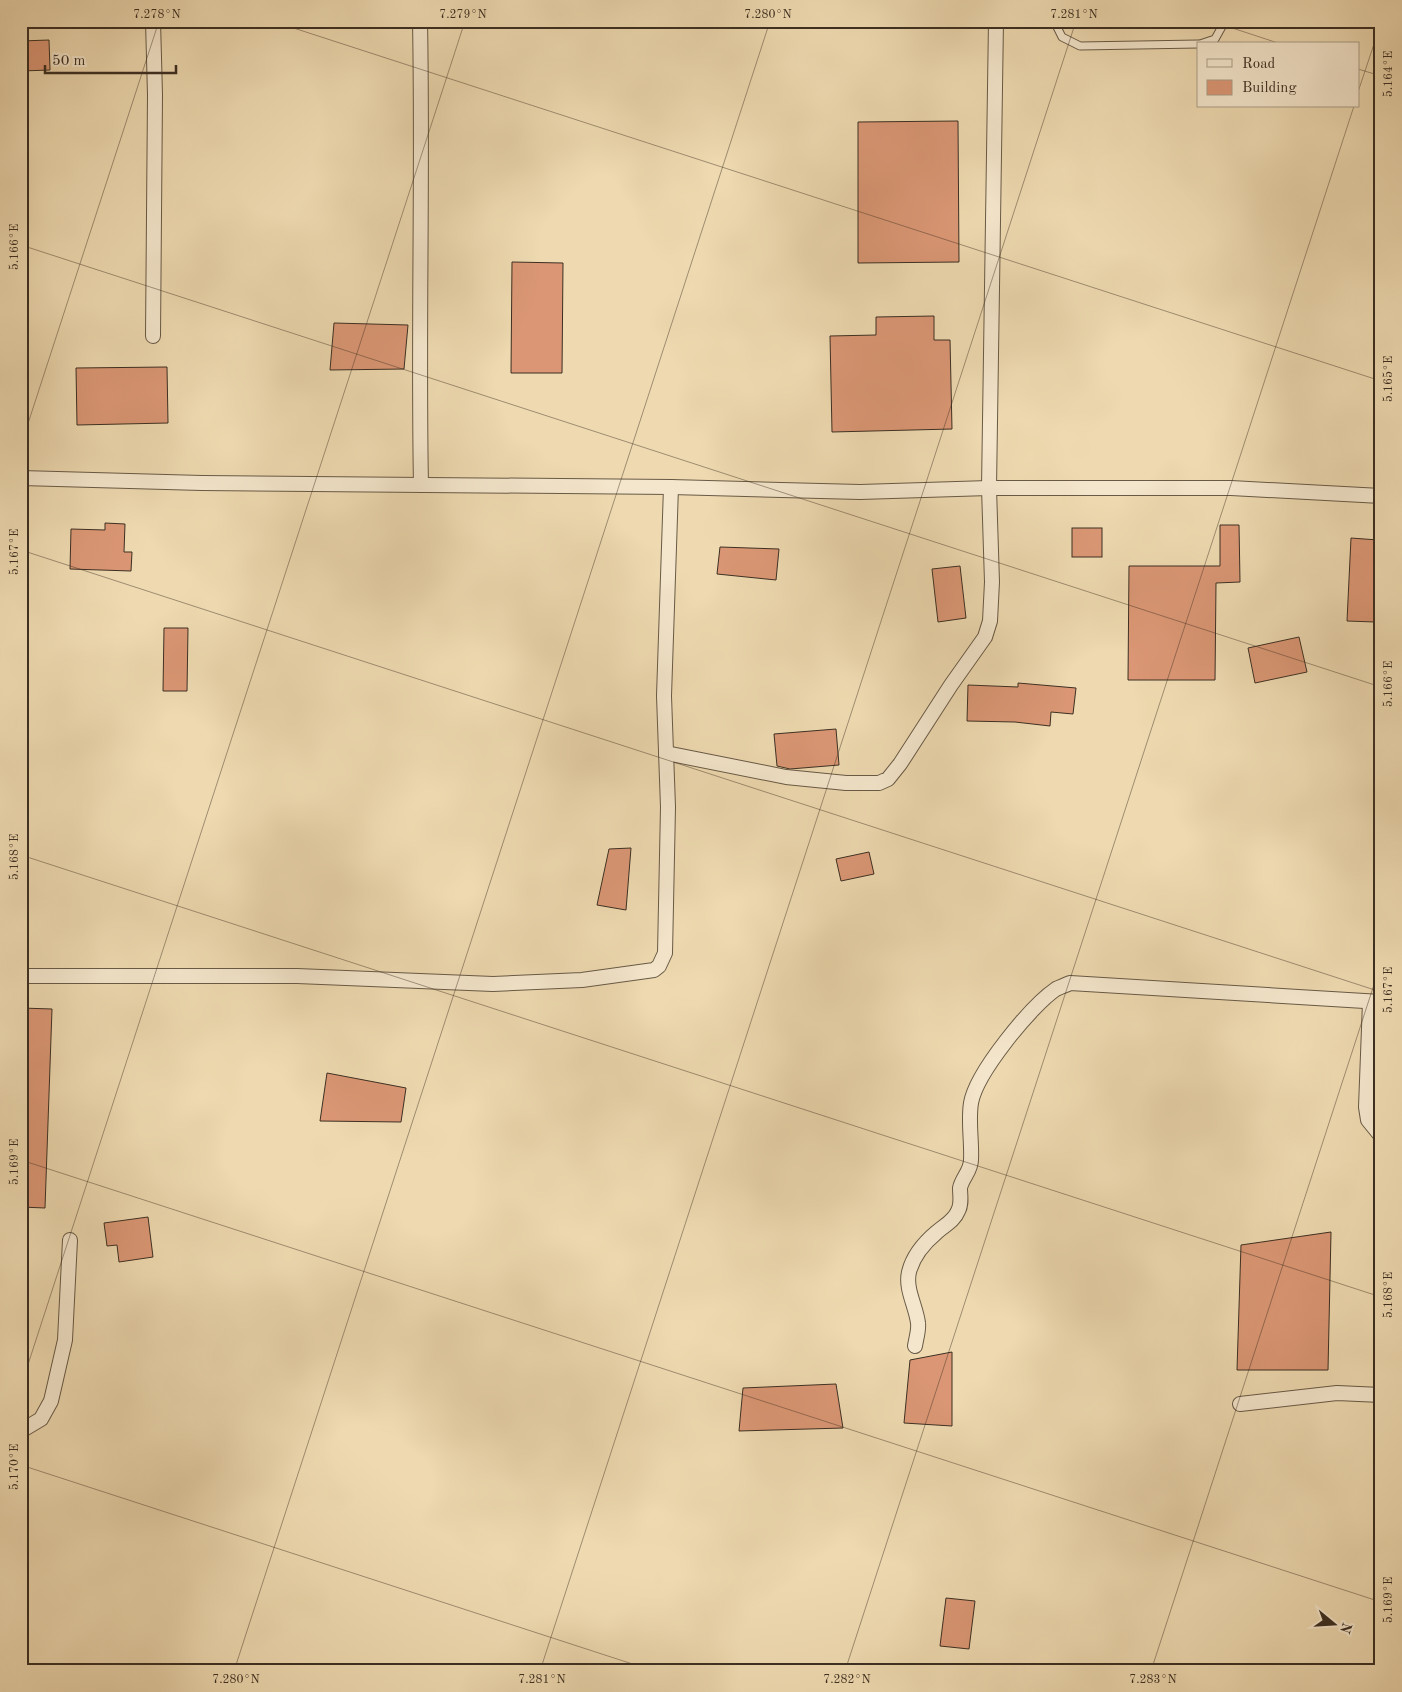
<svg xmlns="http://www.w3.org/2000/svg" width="1402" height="1692" font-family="'Old Standard TT',serif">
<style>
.building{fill:#db9775;stroke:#3c2f22}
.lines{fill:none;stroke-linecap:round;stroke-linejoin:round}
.service-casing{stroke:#685a46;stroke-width:9}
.minor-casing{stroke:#685a46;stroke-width:16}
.service{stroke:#f4e6cc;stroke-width:7}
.minor{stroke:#f4e6cc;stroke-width:14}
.ticks{fill:none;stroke:#3c2f22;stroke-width:1;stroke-opacity:0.45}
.neatline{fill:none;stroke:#3c2f22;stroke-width:2}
.ticks-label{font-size:12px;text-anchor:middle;fill:#3c2f22}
</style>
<rect width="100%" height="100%" fill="#eed9b0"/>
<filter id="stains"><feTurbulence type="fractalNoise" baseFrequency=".004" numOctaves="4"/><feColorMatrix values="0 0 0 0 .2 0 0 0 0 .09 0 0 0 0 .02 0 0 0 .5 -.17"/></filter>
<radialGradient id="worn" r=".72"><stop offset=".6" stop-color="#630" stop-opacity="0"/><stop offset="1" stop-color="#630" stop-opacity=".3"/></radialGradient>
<g class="building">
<path d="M 49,40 L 50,70 L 21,71 L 21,41 Z"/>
<path d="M 958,121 L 959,262 L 858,263 L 858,122 Z"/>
<path d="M 512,262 L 563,263 L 562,373 L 511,373 Z"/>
<path d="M 934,316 L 934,340 L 950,340 L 952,429 L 832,432 L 830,336 L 876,335 L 876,317 Z"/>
<path d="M 334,323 L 408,325 L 404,369 L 330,370 Z"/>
<path d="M 167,367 L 168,423 L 77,425 L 76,368 Z"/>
<path d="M 105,523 L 125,524 L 124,552 L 132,552 L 131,571 L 70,569 L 71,529 L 105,530 Z"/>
<path d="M 1220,525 L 1239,525 L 1240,582 L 1216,583 L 1215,680 L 1128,680 L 1129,566 L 1220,566 Z"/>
<rect x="1072" y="528" width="30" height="29"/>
<path d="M 1351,538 L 1378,540 L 1375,622 L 1347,621 Z"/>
<path d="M 720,547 L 779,549 L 776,580 L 717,574 Z"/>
<path d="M 960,566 L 966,618 L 938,622 L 932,569 Z"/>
<path d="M 164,628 L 188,628 L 187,691 L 163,691 Z"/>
<path d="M 1299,637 L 1307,672 L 1255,683 L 1248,648 Z"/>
<path d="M 1018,683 L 1076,688 L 1073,714 L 1051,712 L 1050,726 L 1015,722 L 967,721 L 968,685 L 1018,687 Z"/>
<path d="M 836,729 L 839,765 L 790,769 L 777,766 L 774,734 Z"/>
<path d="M 631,848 L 626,910 L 597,905 L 609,849 Z"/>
<path d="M 869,852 L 874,874 L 841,881 L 836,859 Z"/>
<path d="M 21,1008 L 52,1009 L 45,1208 L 21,1207 Z"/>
<path d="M 327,1073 L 406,1088 L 401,1122 L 320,1121 Z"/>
<path d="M 148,1217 L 153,1257 L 119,1262 L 117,1245 L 107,1246 L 104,1223 Z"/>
<path d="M 1331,1232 L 1328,1370 L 1237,1370 L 1241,1245 Z"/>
<path d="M 952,1352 L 952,1426 L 904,1423 L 910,1360 Z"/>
<path d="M 836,1384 L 843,1428 L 739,1431 L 743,1388 Z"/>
<path d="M 946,1598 L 975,1601 L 969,1649 L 940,1646 Z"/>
</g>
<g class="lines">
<defs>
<g id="service">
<path d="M 1054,21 L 1062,37 L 1080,46 L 1198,44"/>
<path d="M 1200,44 L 1215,39 L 1225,21"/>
</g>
<g id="minor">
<path d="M 153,21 L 155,95 L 153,336"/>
<path d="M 420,21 C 423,176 418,331 421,485"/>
<path d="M 21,478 L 202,483 L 671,487 L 860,492 L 989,488 L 1231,488 L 1381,496"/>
<path d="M 666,753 L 786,777 L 846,783 L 879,783 L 888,779 L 900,764 L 951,685 L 985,637 L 990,621 L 992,582 L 989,488 L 996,21"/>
<path d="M 21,976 L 297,976 L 493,984 L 582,980 L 654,970 L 659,966 L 665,953 L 668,807 L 664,696 L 671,487"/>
<path d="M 1370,1002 L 1366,1107 L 1368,1120 L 1381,1136"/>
<path d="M 915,1346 C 916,1339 919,1330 918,1323 C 916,1306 905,1289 909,1272 C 913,1256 925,1242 937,1232 C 945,1225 954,1221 958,1211 C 962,1204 960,1196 960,1188 C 962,1178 971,1171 971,1160 C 972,1141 968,1122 971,1103 C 976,1073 1031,1006 1056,989 C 1060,987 1066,985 1070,983 L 1381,1002"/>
<path d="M 1240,1404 L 1337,1393 L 1381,1395"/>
<path d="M 21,1431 L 41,1419 L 51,1401 L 65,1340 L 70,1240"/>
</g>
</defs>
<use href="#service" class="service-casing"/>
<use href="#minor" class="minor-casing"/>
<use href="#service" class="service"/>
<use href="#minor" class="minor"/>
</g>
<path class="ticks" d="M 272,21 L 1381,381M 1211,21 L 1281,44M 1358,69 L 1381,76M 1358,92 L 1381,23M 21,245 L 1381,687M 21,445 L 159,21M 21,550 L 1381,992M 21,855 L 1381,1297M 21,1160 L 1381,1602M 21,1386 L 465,21M 21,1465 L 654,1671M 234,1671 L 770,21M 540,1671 L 1076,21M 845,1671 L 1354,106M 1151,1671 L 1381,963"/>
<rect width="1402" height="1692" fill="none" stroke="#eed9b0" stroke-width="55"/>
<rect x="1197" y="42" width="162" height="65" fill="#f4e6cc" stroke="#aa9d88"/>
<rect x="1207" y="59" width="25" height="8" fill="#f4e6cc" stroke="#aa9d88"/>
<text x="1242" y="68" font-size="15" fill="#3c2f22">Road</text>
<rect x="1207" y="80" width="25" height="15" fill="#db9775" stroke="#aa9d88"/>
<text x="1242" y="92" font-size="15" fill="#3c2f22">Building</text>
<g transform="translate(1334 1624) rotate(108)" stroke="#f4e6cc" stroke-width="4" paint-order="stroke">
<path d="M0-4L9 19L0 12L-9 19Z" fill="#3c2f22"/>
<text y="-8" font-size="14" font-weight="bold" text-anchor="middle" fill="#3c2f22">N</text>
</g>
<path d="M45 65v8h131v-8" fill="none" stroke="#3c2f22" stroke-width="2.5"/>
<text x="52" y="65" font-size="15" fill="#3c2f22" stroke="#f4e6cc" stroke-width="4" paint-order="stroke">50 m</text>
<rect x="28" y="28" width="1346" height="1636" class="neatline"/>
<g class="ticks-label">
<text x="157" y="18">7.278°N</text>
<text x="463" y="18">7.279°N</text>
<text x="768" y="18">7.280°N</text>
<text x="1074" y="18">7.281°N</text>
<text transform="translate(1388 74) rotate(-90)" y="4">5.164°E</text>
<text transform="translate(14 247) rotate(-90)" y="4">5.166°E</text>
<text transform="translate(1388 379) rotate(-90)" y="4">5.165°E</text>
<text transform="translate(14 552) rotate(-90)" y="4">5.167°E</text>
<text transform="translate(1388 684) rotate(-90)" y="4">5.166°E</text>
<text transform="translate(14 857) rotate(-90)" y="4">5.168°E</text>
<text transform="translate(1388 990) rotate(-90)" y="4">5.167°E</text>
<text transform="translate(14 1162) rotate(-90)" y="4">5.169°E</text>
<text transform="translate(1388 1295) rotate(-90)" y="4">5.168°E</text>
<text transform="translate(14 1467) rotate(-90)" y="4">5.170°E</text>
<text transform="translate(1388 1600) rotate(-90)" y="4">5.169°E</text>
<text x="236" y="1683">7.280°N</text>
<text x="542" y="1683">7.281°N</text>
<text x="847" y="1683">7.282°N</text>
<text x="1153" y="1683">7.283°N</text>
</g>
<rect width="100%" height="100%" filter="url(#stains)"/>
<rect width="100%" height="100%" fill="url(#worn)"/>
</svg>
